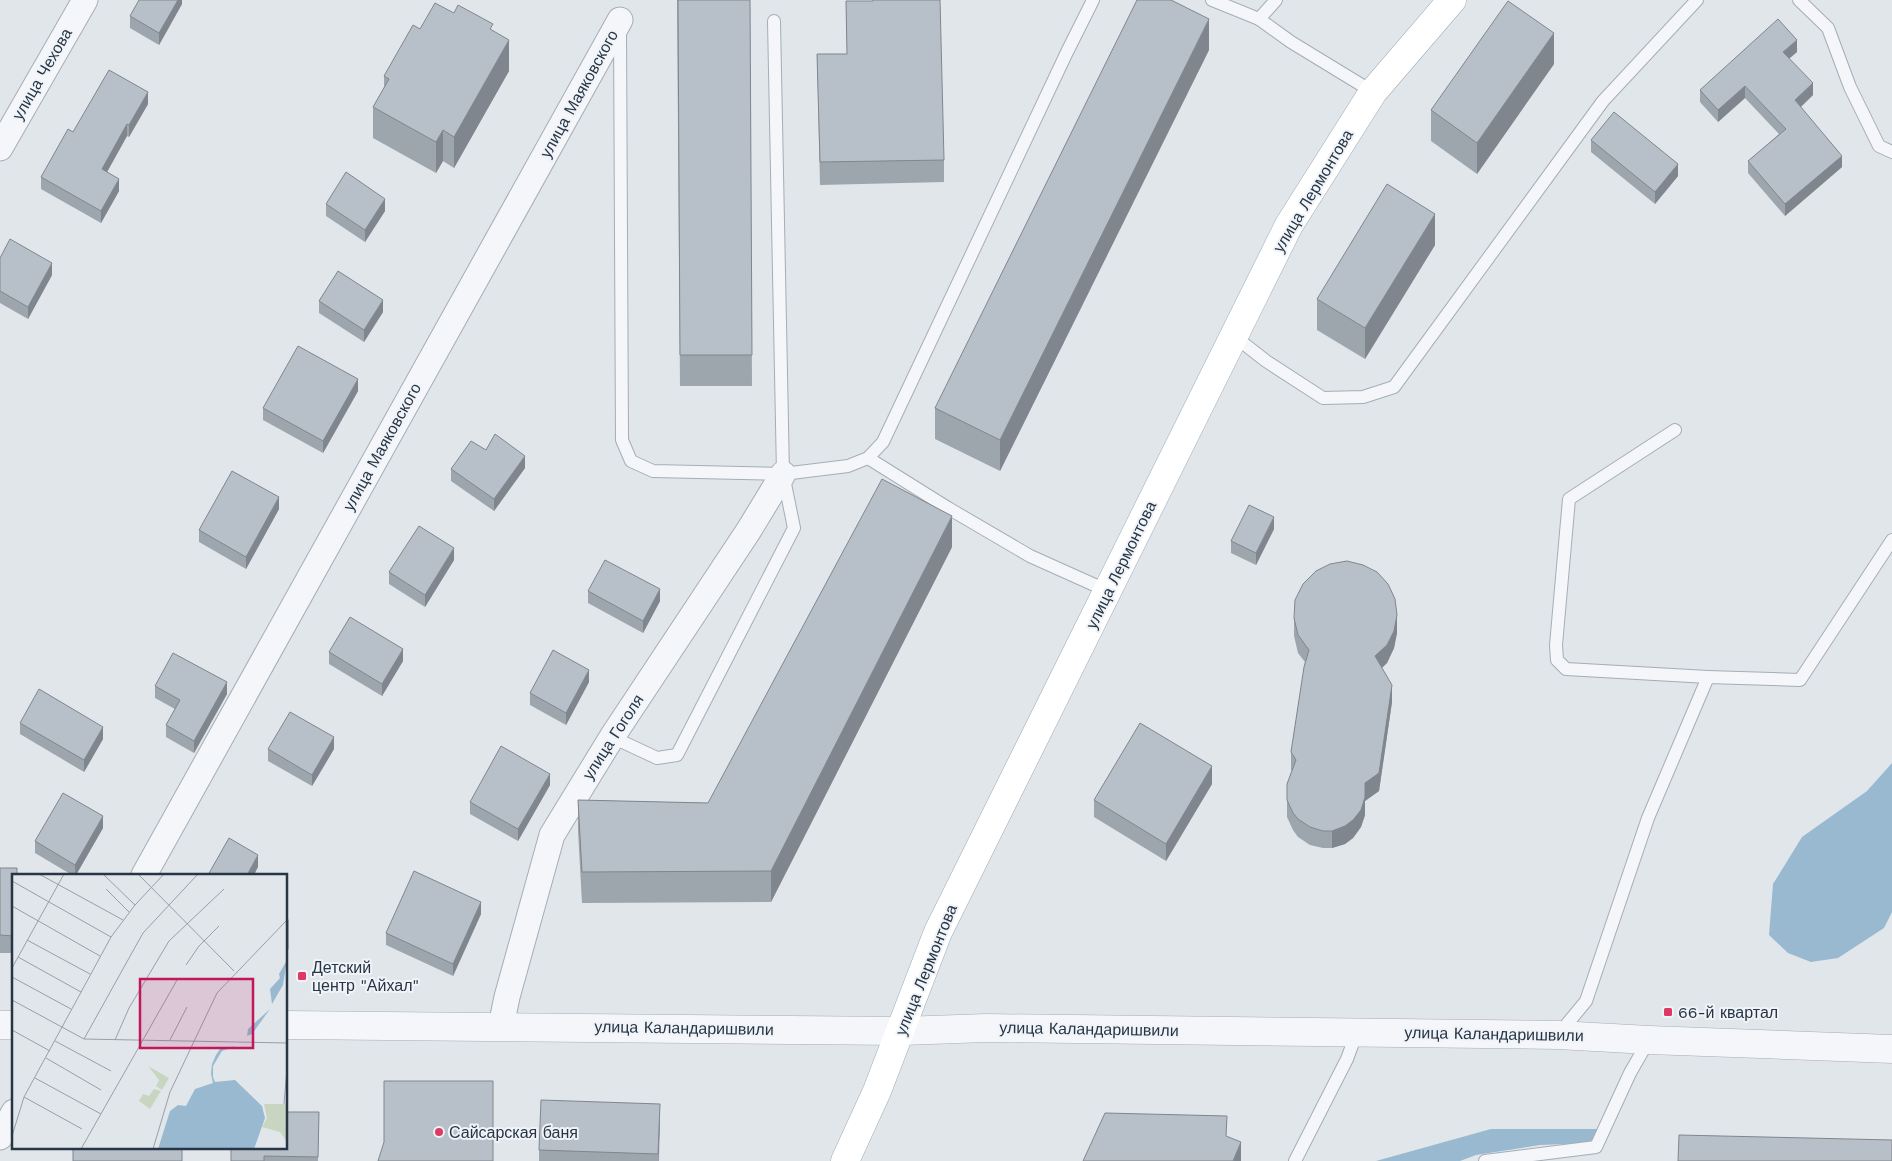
<svg xmlns="http://www.w3.org/2000/svg" width="1892" height="1161" font-family="'Work Sans',sans-serif">
<style>
.water{fill:#98b9cf}
.lines{fill:none;stroke-linecap:round;stroke-linejoin:round}
.service-casing{stroke:#a5adb6;stroke-width:14}
.minor-casing{stroke:#a5adb6;stroke-width:27}
.tertiary-casing{stroke:#a5adb6;stroke-width:29}
.primary-casing{stroke:#9eacb8;stroke-width:29}
.service{stroke:#f4f6f9;stroke-width:12}
.minor{stroke:#f4f6f9;stroke-width:25}
.tertiary{stroke:#f4f6f9;stroke-width:28}
.primary{stroke:#fff;stroke-width:28}
.wall{fill:#9da5ad}
.shaded-wall{fill:#80868d}
.building{fill:#b7c0c9;stroke:#80868d}
.poi-dot{fill:#dd3964;stroke:#f0f4f8;stroke-width:2}
.labels{text-anchor:middle;dominant-baseline:central;stroke-width:4;stroke-linejoin:round;paint-order:stroke}
.street-label{font-size:16px;fill:#273544;stroke:#f0f4f8}
.poi-label{font-size:16px;fill:#273544;stroke:#f0f4f8;text-anchor:start}
.inset-road{fill:none;stroke:#979fa8;stroke-width:1}
.view{fill:#c2185b;fill-opacity:0.15;stroke:#c2185b;stroke-width:2.5}
.inset-edge{fill:none;stroke:#273544;stroke-width:2.5}
</style>
<rect width="100%" height="100%" fill="#e1e6eb"/>
<g class="water">
<path d="M 1892,763 L 1892,912 L 1884,928 L 1838,958 L 1811,962 L 1788,953 L 1769,935 L 1773,884 L 1802,837 L 1867,791 Z"/>
<path d="M 1491,1129 L 1601,1129 L 1589,1143 L 1540,1145 L 1476,1155 L 1460,1161 L 1376,1161 Z"/>
</g>
<g class="lines">
<defs>
<g id="service">
<path d="M 1212,0 L 1259,19 L 1291,42 L 1373,92"/>
<path d="M 1799,0 L 1828,28 L 1850,87 L 1879,146 L 1892,152"/>
<path d="M 1259,19 L 1276,0"/>
<path d="M 620,30 L 622,440 L 631,461 L 653,471 L 783,474 L 848,466 L 868,458 L 883,442 L 1067,52 L 1093,0"/>
<path d="M 1234,336 L 1266,361 L 1323,398 L 1363,397 L 1394,387 L 1603,101 L 1697,0"/>
<path d="M 1675,430 L 1569,499 L 1556,645 L 1557,660 L 1566,669 L 1708,677"/>
<path d="M 868,458 L 948,508 L 1030,556 L 1108,591"/>
<path d="M 612,737 L 657,758 L 677,755 L 794,528 L 783,474 L 774,21"/>
<path d="M 1558,1035 L 1586,1001 L 1648,818 L 1708,677 L 1800,680 L 1892,540"/>
<path d="M 1295,1161 L 1347,1059 L 1357,1032"/>
<path d="M 1485,1161 L 1596,1147 L 1630,1073 L 1649,1040"/>
</g>
<g id="minor">
<path d="M 0,148 L 85,0"/>
<path d="M 144,875 L 620,20"/>
<path d="M 501,1026 L 507,997 L 552,835 L 612,737 L 749,530 L 783,474"/>
<path d="M 0,1137 L 14,1112"/>
</g>
<g id="tertiary">
<path d="M 0,1025 L 14,1025"/>
<path d="M 286,1025 L 902,1031 L 986,1028 L 1558,1035 L 1649,1040 L 1892,1049"/>
</g>
<path id="primary" d="M 845,1161 L 877,1091 L 938,932 L 1289,225 L 1373,92 L 1452,0"/>
</defs>
<use href="#service" class="service-casing"/>
<use href="#minor" class="minor-casing"/>
<use href="#tertiary" class="tertiary-casing"/>
<use href="#primary" class="primary-casing"/>
<use href="#service" class="service"/>
<use href="#minor" class="minor"/>
<use href="#tertiary" class="tertiary"/>
<use href="#primary" class="primary"/>
</g>
<g class="wall">
<path d="M 182,0 L 182,4 L 159,45 L 130,28 L 130,16 Z"/>
<path d="M 677,0 L 750,0 L 752,386 L 680,386 Z"/>
<path d="M 846,1 L 944,160 L 944,182 L 820,185 L 817,54 L 847,54 Z"/>
<path d="M 454,13 L 493,31 L 509,71 L 454,168 L 443,161 L 436,173 L 373,138 L 373,107 L 384,88 L 384,76 Z"/>
<path d="M 1209,50 L 1000,471 L 935,439 L 935,408 Z"/>
<path d="M 1797,52 L 1789,58 L 1813,95 L 1801,107 L 1842,167 L 1785,216 L 1748,173 L 1748,161 L 1779,134 L 1745,98 L 1718,122 L 1700,102 L 1700,90 Z"/>
<path d="M 1554,64 L 1477,174 L 1431,141 L 1431,110 Z"/>
<path d="M 148,104 L 129,137 L 127,136 L 107,172 L 119,191 L 101,223 L 41,189 L 41,177 L 73,132 Z"/>
<path d="M 1591,140 L 1678,176 L 1655,204 L 1591,152 Z"/>
<path d="M 326,204 L 385,211 L 365,242 L 326,216 Z"/>
<path d="M 1435,245 L 1365,359 L 1317,330 L 1317,299 Z"/>
<path d="M 0,258 L 52,275 L 28,319 L 0,303 Z"/>
<path d="M 319,301 L 383,312 L 364,342 L 319,313 Z"/>
<path d="M 358,391 L 323,453 L 263,420 L 263,408 Z"/>
<path d="M 486,450 L 525,468 L 494,511 L 451,481 L 451,469 Z"/>
<path d="M 279,509 L 246,569 L 199,542 L 199,530 Z"/>
<path d="M 1274,529 L 1256,565 L 1231,553 L 1231,541 Z"/>
<path d="M 952,547 L 771,902 L 582,903 L 578,831 L 578,800 L 708,803 Z"/>
<path d="M 454,560 L 425,607 L 389,584 L 389,572 Z"/>
<path d="M 588,591 L 660,601 L 643,633 L 588,603 Z"/>
<path d="M 1294,618 L 1397,633 L 1394,648 L 1387,663 L 1382,668 L 1392,702 L 1379,791 L 1365,801 L 1365,815 L 1361,827 L 1353,838 L 1345,844 L 1332,848 L 1323,848 L 1310,845 L 1298,837 L 1293,830 L 1287,817 L 1287,784 L 1292,771 L 1291,770 L 1291,752 L 1305,662 L 1298,653 L 1294,636 Z"/>
<path d="M 329,652 L 403,661 L 382,696 L 329,664 Z"/>
<path d="M 589,682 L 566,725 L 530,705 L 530,693 Z"/>
<path d="M 155,686 L 227,694 L 194,753 L 166,737 L 166,725 L 175,709 L 155,698 Z"/>
<path d="M 20,723 L 103,739 L 84,772 L 20,734 Z"/>
<path d="M 268,749 L 334,749 L 312,786 L 268,761 Z"/>
<path d="M 1212,784 L 1166,861 L 1094,817 L 1094,800 Z"/>
<path d="M 550,785 L 518,841 L 470,814 L 470,802 Z"/>
<path d="M 103,828 L 76,875 L 72,875 L 35,853 L 35,841 Z"/>
<path d="M 0,868 L 14,875 L 14,953 L 0,953 Z"/>
<path d="M 481,914 L 453,976 L 386,945 L 386,933 Z"/>
<rect x="286" y="920" width="2" height="41"/>
<path d="M 319,1112 L 318,1161 L 231,1161 Z"/>
<path d="M 660,1121 L 659,1161 L 539,1161 L 539,1150 Z"/>
</g>
<g class="shaded-wall">
<path d="M 178,0 L 182,0 L 182,4 L 159,45 L 159,33 Z"/>
<path d="M 1209,19 L 1209,50 L 1000,471 L 1000,440 Z"/>
<path d="M 1554,33 L 1554,64 L 1477,174 L 1477,143 Z"/>
<path d="M 509,40 L 509,71 L 454,168 L 454,137 Z"/>
<path d="M 1797,40 L 1797,52 L 1783,64 L 1783,52 Z"/>
<path d="M 1813,83 L 1813,95 L 1795,112 L 1795,100 Z"/>
<path d="M 1745,86 L 1745,98 L 1718,122 L 1718,110 Z"/>
<path d="M 148,92 L 148,104 L 129,137 L 129,125 Z"/>
<path d="M 127,124 L 127,136 L 102,181 L 102,169 Z"/>
<path d="M 443,130 L 443,161 L 436,173 L 436,142 Z"/>
<path d="M 1842,156 L 1842,167 L 1785,216 L 1785,204 Z"/>
<path d="M 1678,164 L 1678,176 L 1655,204 L 1655,192 Z"/>
<path d="M 119,179 L 119,191 L 101,223 L 101,211 Z"/>
<path d="M 385,199 L 385,211 L 365,242 L 365,230 Z"/>
<path d="M 1435,214 L 1435,245 L 1365,359 L 1365,328 Z"/>
<path d="M 52,263 L 52,275 L 28,319 L 28,307 Z"/>
<path d="M 383,300 L 383,312 L 364,342 L 364,330 Z"/>
<path d="M 358,379 L 358,391 L 323,453 L 323,441 Z"/>
<path d="M 525,456 L 525,468 L 494,511 L 494,499 Z"/>
<path d="M 279,497 L 279,509 L 246,569 L 246,557 Z"/>
<path d="M 952,516 L 952,547 L 771,902 L 771,871 Z"/>
<path d="M 1274,517 L 1274,529 L 1256,565 L 1256,553 Z"/>
<path d="M 454,548 L 454,560 L 425,607 L 425,595 Z"/>
<path d="M 660,589 L 660,601 L 643,633 L 643,621 Z"/>
<path d="M 1397,615 L 1397,633 L 1394,648 L 1387,663 L 1375,674 L 1375,656 Z"/>
<path d="M 403,649 L 403,661 L 382,696 L 382,684 Z"/>
<path d="M 589,670 L 589,682 L 566,725 L 566,713 Z"/>
<path d="M 227,682 L 227,694 L 194,753 L 194,741 Z"/>
<path d="M 1392,685 L 1392,702 L 1379,791 L 1365,801 L 1365,815 L 1361,827 L 1353,838 L 1345,844 L 1332,848 L 1332,831 L 1365,783 Z"/>
<path d="M 103,727 L 103,739 L 84,772 L 84,760 Z"/>
<path d="M 334,737 L 334,749 L 312,786 L 312,775 Z"/>
<path d="M 1212,766 L 1212,784 L 1166,861 L 1166,844 Z"/>
<path d="M 550,774 L 550,785 L 518,841 L 518,829 Z"/>
<path d="M 103,816 L 103,828 L 76,875 L 75,875 L 75,865 Z"/>
<path d="M 258,855 L 258,867 L 254,875 L 247,875 Z"/>
<path d="M 481,902 L 481,914 L 453,976 L 453,964 Z"/>
<path d="M 660,1104 L 660,1121 L 658,1161 L 658,1154 Z"/>
<path d="M 1241,1142 L 1241,1161 L 1233,1161 Z"/>
</g>
<g class="building">
<path d="M 139,0 L 178,0 L 159,33 L 130,16 Z"/>
<path d="M 678,0 L 750,0 L 752,355 L 680,355 Z"/>
<path d="M 873,0 L 940,0 L 944,160 L 820,162 L 817,54 L 847,54 L 846,1 L 873,1 Z"/>
<path d="M 1137,0 L 1171,0 L 1209,19 L 1000,440 L 935,408 Z"/>
<path d="M 1508,1 L 1554,33 L 1477,143 L 1431,110 Z"/>
<path d="M 435,3 L 454,13 L 458,5 L 493,24 L 490,29 L 509,40 L 454,137 L 443,130 L 436,142 L 373,107 L 389,79 L 384,76 L 413,25 L 420,29 Z"/>
<path d="M 1778,19 L 1797,40 L 1783,52 L 1813,83 L 1795,100 L 1842,156 L 1785,204 L 1748,161 L 1786,129 L 1745,86 L 1718,110 L 1700,90 Z"/>
<path d="M 109,70 L 148,92 L 129,125 L 127,124 L 102,169 L 119,179 L 101,211 L 41,177 L 68,129 L 73,132 Z"/>
<path d="M 1614,112 L 1678,164 L 1655,192 L 1591,140 Z"/>
<path d="M 346,172 L 385,199 L 365,230 L 326,204 Z"/>
<path d="M 1387,184 L 1435,214 L 1365,328 L 1317,299 Z"/>
<path d="M 10,239 L 52,263 L 28,307 L 0,291 L 0,258 Z"/>
<path d="M 338,271 L 383,300 L 364,330 L 319,301 Z"/>
<path d="M 298,346 L 358,379 L 323,441 L 263,408 Z"/>
<path d="M 495,434 L 525,456 L 494,499 L 451,469 L 471,441 L 486,450 Z"/>
<path d="M 232,471 L 279,497 L 246,557 L 199,530 Z"/>
<path d="M 882,479 L 952,516 L 771,871 L 582,872 L 578,800 L 708,803 Z"/>
<path d="M 1249,505 L 1274,517 L 1256,553 L 1231,541 Z"/>
<path d="M 419,526 L 454,548 L 425,595 L 389,572 Z"/>
<path d="M 605,560 L 660,589 L 643,621 L 588,591 Z"/>
<path d="M 1347,561 L 1363,565 L 1377,572 L 1388,584 L 1395,599 L 1397,615 L 1394,631 L 1387,645 L 1375,656 L 1392,685 L 1379,773 L 1365,783 L 1365,797 L 1361,810 L 1353,820 L 1345,826 L 1332,831 L 1323,831 L 1310,827 L 1298,819 L 1293,813 L 1287,800 L 1287,784 L 1296,760 L 1291,752 L 1304,667 L 1309,650 L 1298,635 L 1294,618 L 1295,600 L 1303,584 L 1316,571 L 1330,564 Z"/>
<path d="M 350,617 L 403,649 L 382,684 L 329,652 Z"/>
<path d="M 553,650 L 589,670 L 566,713 L 530,693 Z"/>
<path d="M 173,653 L 227,682 L 194,741 L 166,725 L 180,700 L 155,686 Z"/>
<path d="M 39,689 L 103,727 L 84,760 L 20,723 Z"/>
<path d="M 290,712 L 334,737 L 312,775 L 268,749 Z"/>
<path d="M 1140,723 L 1212,766 L 1166,844 L 1094,800 Z"/>
<path d="M 501,746 L 550,774 L 518,829 L 470,802 Z"/>
<path d="M 63,793 L 103,816 L 75,865 L 35,841 Z"/>
<path d="M 229,838 L 258,855 L 247,875 L 208,875 Z"/>
<path d="M 0,868 L 17,868 L 17,875 L 14,875 L 14,936 L 0,935 Z"/>
<path d="M 414,871 L 481,902 L 453,964 L 386,933 Z"/>
<rect x="286" y="920" width="2" height="29"/>
<path d="M 384,1081 L 493,1081 L 493,1161 L 378,1161 L 384,1142 Z"/>
<path d="M 541,1100 L 660,1104 L 658,1154 L 539,1150 Z"/>
<path d="M 286,1112 L 319,1112 L 318,1157 L 264,1156 L 264,1161 L 231,1161 L 231,1147 L 286,1147 Z"/>
<path d="M 1105,1113 L 1227,1116 L 1226,1136 L 1241,1142 L 1233,1161 L 1083,1161 Z"/>
<path d="M 1679,1135 L 1892,1140 L 1892,1161 L 1678,1161 Z"/>
<rect x="73" y="1147" width="109" height="14"/>
</g>
<g class="poi-dot">
<rect x="297" y="971" width="10" height="10" rx="2.5"/>
<rect x="1663" y="1007" width="10" height="10" rx="2.5"/>
<circle cx="439" cy="1132" r="5"/>
</g>
<g class="labels">
<g class="street-label">
<text transform="translate(42 74) rotate(-60)">улица Чехова</text>
<text transform="translate(579 94) rotate(-61)">улица Маяковского</text>
<text transform="translate(1313 191) rotate(-59)">улица Лермонтова</text>
<text transform="translate(382 447) rotate(-61)">улица Маяковского</text>
<text transform="translate(1121 565) rotate(-64)">улица Лермонтова</text>
<text transform="translate(613 737) rotate(-57)">улица Гоголя</text>
<text transform="translate(926 970) rotate(-68)">улица Лермонтова</text>
<text transform="translate(684 1028) rotate(1)">улица Каландаришвили</text>
<text transform="translate(1089 1029) rotate(1)">улица Каландаришвили</text>
<text transform="translate(1494 1034) rotate(1)">улица Каландаришвили</text>
</g>
<g class="poi-label">
<text x="312" y="967">Детский<tspan x="312" dy="18">центр "Айхал"</tspan></text>
<text x="1678" y="1012">66-й квартал</text>
<text x="449" y="1132">Сайсарская баня</text>
</g>
</g>
<g transform="translate(12 874)">
<rect width="275" height="275" fill="#e1e6eb"/>
<path d="M 136,192 L 157,204 L 150,216 L 144,212 L 147,206 ZM 142,215 L 149,217 L 138,235 L 127,227 L 131,220 L 137,222 ZM 252,230 L 275,230 L 275,268 L 268,258 L 250,253 L 255,244 Z" fill="#c8d6c1"/>
<path d="M 275,86 L 271,111 L 260,130 L 258,115 L 268,104 L 267,100 ZM 258,135 L 240,160 L 235,162 L 236,155 ZM 224,172 L 210,177 L 201,192 L 201,203 L 203,208 L 223,206 L 250,232 L 253,244 L 242,275 L 146,275 L 158,237 L 166,231 L 174,232 L 183,215 L 201,209 L 199,200 L 200,190 L 204,181 L 208,175 Z" fill="#98b9cf"/>
<path class="inset-road" d="M 27,0 L 111,46M 91,0 L 123,31M 126,0 L 222,97M 0,7 L 99,63M 94,15 L 117,38M 0,32 L 88,82M 15,66 L 78,100M 6,83 L 69,118M 174,91 L 187,72 L 207,52M 0,94 L 52,0M 0,103 L 59,135M 0,126 L 72,165 L 275,169M 0,156 L 38,177M 72,165 L 131,59 L 186,0M 103,166 L 117,134 L 157,67 L 212,15M 158,166 L 175,133M 43,167 L 99,197M 34,184 L 89,216M 23,204 L 89,240M 12,223 L 70,255M 272,230 L 275,195M 0,262 L 12,223 L 99,63 L 123,31 L 152,0M 69,275 L 165,106M 141,275 L 158,218 L 205,119 L 275,46"/>
<path class="view" d="M 128,105 L 241,105 L 241,174 L 128,174 Z"/>
<rect width="275" height="275" class="inset-edge"/>
</g>
</svg>
